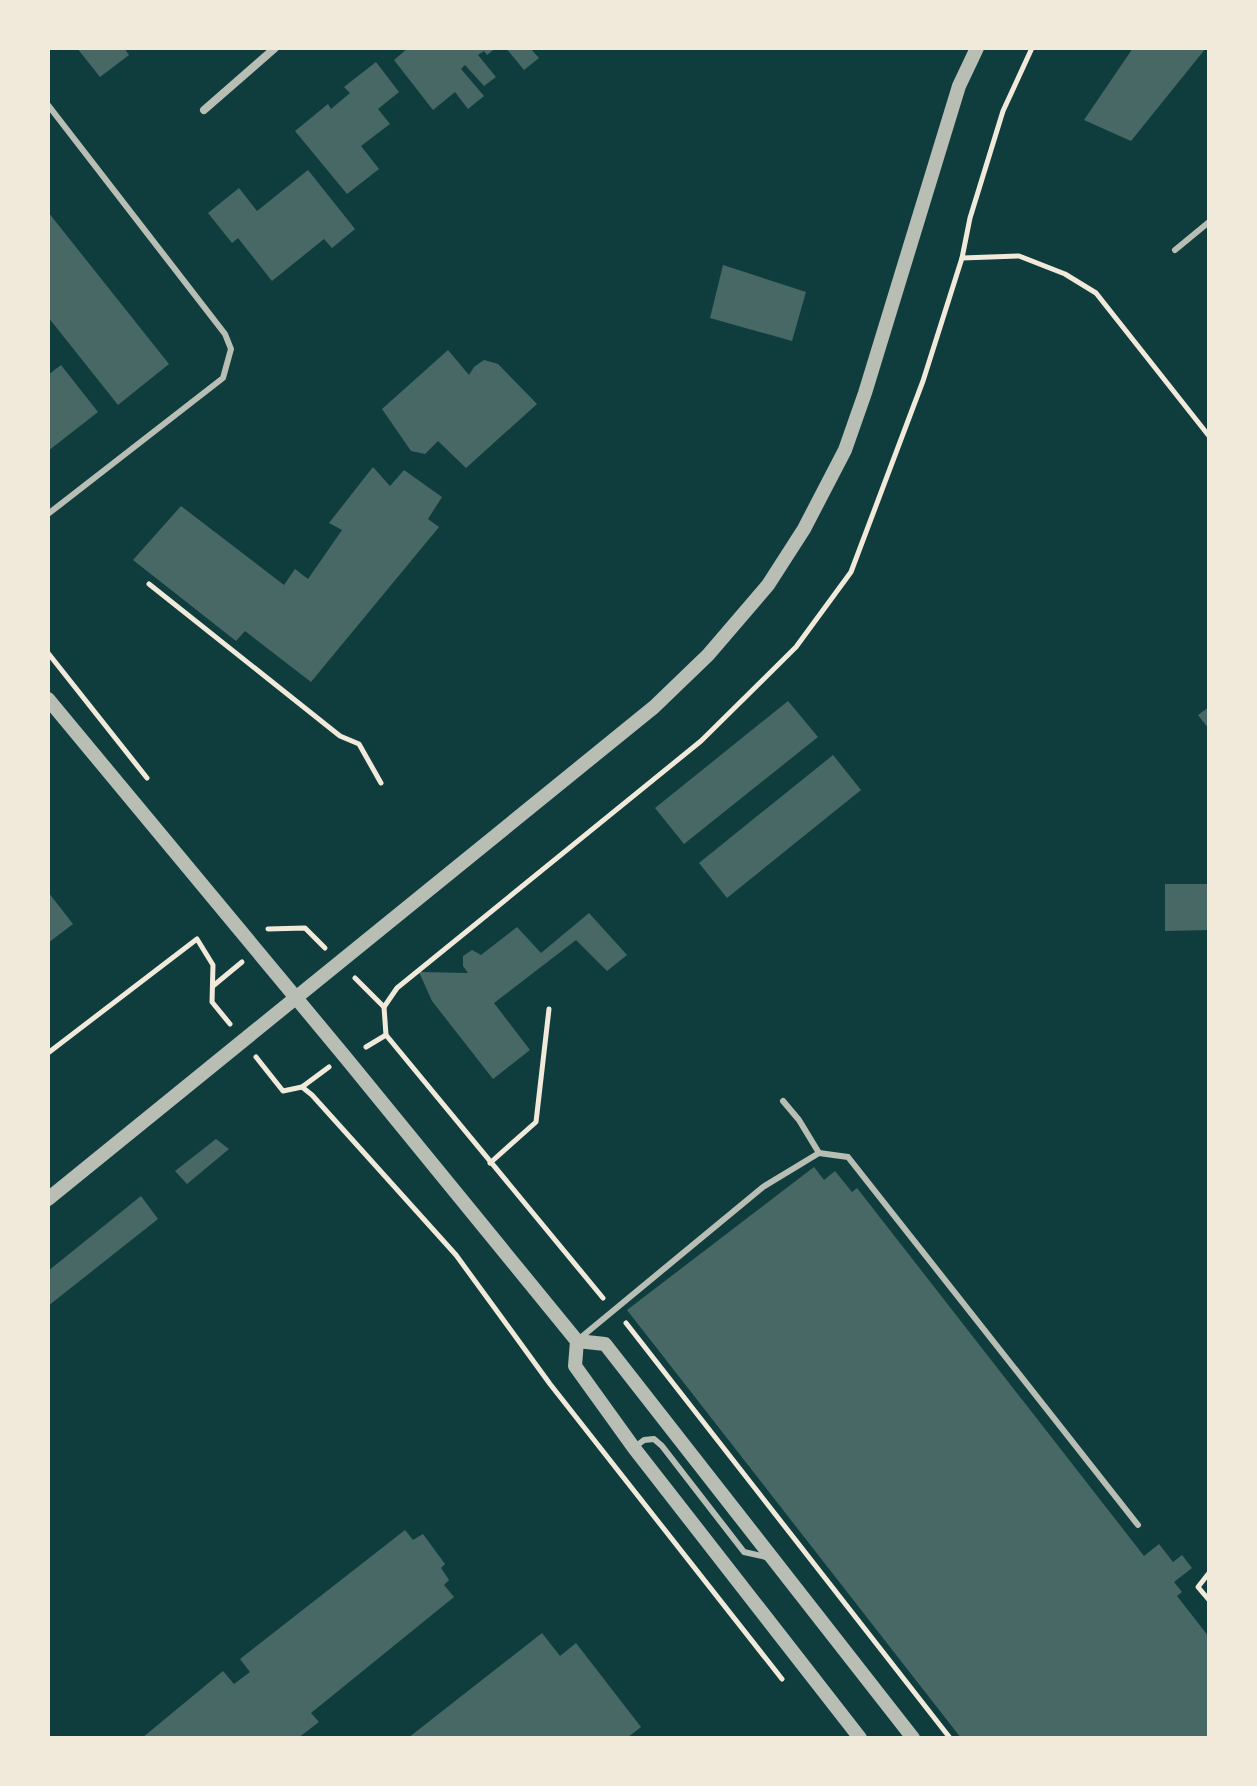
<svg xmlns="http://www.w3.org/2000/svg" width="1257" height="1786" font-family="'Work Sans',sans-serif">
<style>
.building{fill:#486865}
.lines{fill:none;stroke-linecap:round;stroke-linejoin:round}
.path{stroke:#f1e9da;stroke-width:5}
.service{stroke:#b8beb3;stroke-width:6}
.minor{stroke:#b8beb3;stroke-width:8}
.tertiary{stroke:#b8beb3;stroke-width:14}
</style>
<rect width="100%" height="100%" fill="#0f3d3e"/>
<g class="building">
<path d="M 77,48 L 124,48 L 129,55 L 100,77 Z"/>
<path d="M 408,48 L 496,48 L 487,55 L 484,51 L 478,55 L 496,77 L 484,86 L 465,65 L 461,69 L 484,96 L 468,109 L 455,92 L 433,110 L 394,60 Z"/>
<path d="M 506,48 L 530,48 L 539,58 L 524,70 Z"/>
<path d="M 1133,48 L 1206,48 L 1131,141 L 1084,120 Z"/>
<path d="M 376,62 L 399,92 L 378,109 L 390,124 L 361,146 L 379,169 L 347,194 L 295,131 L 328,104 L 331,109 L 350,93 L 344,87 Z"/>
<path d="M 308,170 L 355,229 L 332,248 L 324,239 L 272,281 L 238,238 L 232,243 L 208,213 L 239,188 L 257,211 Z"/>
<path d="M 48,212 L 169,364 L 118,405 L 48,317 Z"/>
<path d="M 723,265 L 806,292 L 792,341 L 710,318 Z"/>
<path d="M 448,350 L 469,375 L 474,367 L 484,360 L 498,364 L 537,404 L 466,468 L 438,441 L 425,454 L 411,451 L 382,409 Z"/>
<path d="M 61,365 L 98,412 L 48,451 L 48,375 Z"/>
<path d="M 373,467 L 390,486 L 404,470 L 442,497 L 428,519 L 439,527 L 311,682 L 245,631 L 236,641 L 133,560 L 181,506 L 284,585 L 295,569 L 308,579 L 342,530 L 329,523 Z"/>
<path d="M 788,701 L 818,737 L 684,844 L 655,808 Z"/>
<path d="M 1209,707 L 1209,729 L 1198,715 Z"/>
<path d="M 833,755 L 861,790 L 727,898 L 699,863 Z"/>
<path d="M 1165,884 L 1209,884 L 1209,930 L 1165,931 Z"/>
<path d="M 48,892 L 73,924 L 48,943 Z"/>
<path d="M 589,913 L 627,955 L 607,971 L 576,940 L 494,1003 L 530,1050 L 493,1079 L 432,1001 L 419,972 L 468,973 L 463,966 L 463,956 L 472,950 L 481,955 L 517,927 L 541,953 Z"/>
<path d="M 216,1139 L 229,1149 L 187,1184 L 175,1171 Z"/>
<path d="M 814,1167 L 824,1180 L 835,1171 L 852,1192 L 857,1188 L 1144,1556 L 1159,1544 L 1173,1562 L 1182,1555 L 1192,1568 L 1174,1582 L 1182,1592 L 1177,1596 L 1209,1637 L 1209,1738 L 961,1738 L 627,1310 Z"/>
<path d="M 141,1196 L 158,1219 L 48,1306 L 48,1271 Z"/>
<path d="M 405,1530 L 413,1540 L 423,1534 L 445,1564 L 441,1568 L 449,1580 L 444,1585 L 454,1597 L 311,1713 L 319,1722 L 298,1738 L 142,1738 L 223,1671 L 234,1684 L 250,1672 L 240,1659 Z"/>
<path d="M 542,1633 L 560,1656 L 576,1643 L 641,1727 L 627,1738 L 408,1738 Z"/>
</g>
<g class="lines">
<g class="path">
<path d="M 962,258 L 1019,256 L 1065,274 L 1096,293 L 1209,436"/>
<path d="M 149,584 L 340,736 L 359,744 L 381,783"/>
<path d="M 48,653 L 147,778"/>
<path d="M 268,929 L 305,928 L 325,948"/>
<path d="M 355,978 L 384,1007 L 386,1035 L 603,1298"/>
<path d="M 213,986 L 242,962"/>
<path d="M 384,1007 L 397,988 L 701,741 L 796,647 L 851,572 L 923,381 L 962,258 L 970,218 L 1003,111 L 1032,48"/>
<path d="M 366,1047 L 386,1035"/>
<path d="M 48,1053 L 197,939 L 213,965 L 212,1002 L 230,1024"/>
<path d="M 256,1057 L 283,1091 L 302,1087 L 312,1095 L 456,1255 L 550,1384 L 782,1679"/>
<path d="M 302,1087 L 329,1067"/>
<path d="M 490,1163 L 536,1122 L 549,1009"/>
<path d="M 626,1323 L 950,1738"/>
<path d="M 1209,1573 L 1198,1587 L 1209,1600"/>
</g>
<g class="service">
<path d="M 48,105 L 225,334 L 231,349 L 223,378 L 48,514"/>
<path d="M 1175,250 L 1209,222"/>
<path d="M 783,1101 L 799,1120 L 819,1153"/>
<path d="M 579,1339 L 763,1187 L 819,1153 L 848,1157 L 1138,1525"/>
<path d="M 635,1447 L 644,1440 L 654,1439 L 662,1446 L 744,1552 L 766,1557"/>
</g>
<path class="minor" d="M 204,110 L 275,48"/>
<g class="tertiary">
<path d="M 48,699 L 346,1058 L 577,1341 L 575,1366 L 634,1448 L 860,1738"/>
<path d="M 48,1199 L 654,707 L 708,655 L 768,585 L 804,529 L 845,450 L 865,393 L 959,86 L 977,48"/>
<path d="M 577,1341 L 605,1344 L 913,1738"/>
</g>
</g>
<rect width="1257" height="1786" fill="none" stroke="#f1e9da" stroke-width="100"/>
</svg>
